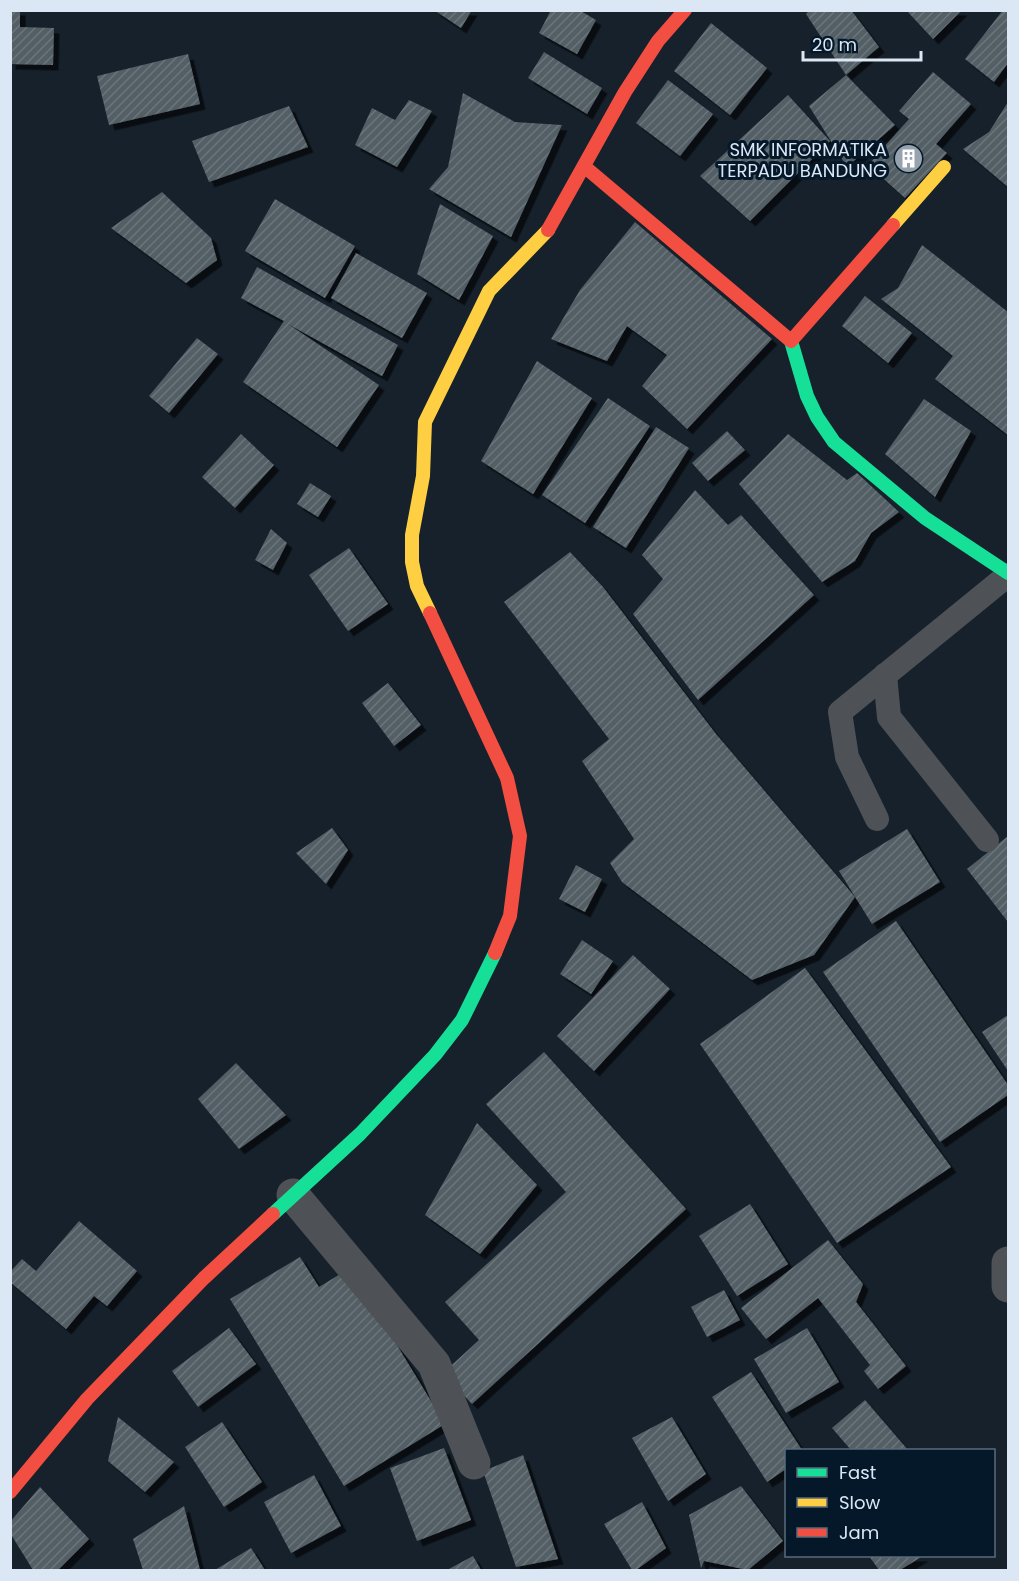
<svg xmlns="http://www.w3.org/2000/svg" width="1019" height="1581" font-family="Poppins,sans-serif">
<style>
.building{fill:url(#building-hatch);filter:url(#shadow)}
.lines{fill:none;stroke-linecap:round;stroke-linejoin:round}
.lane{stroke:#4e5156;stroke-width:24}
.street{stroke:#4e5156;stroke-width:33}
.fast{stroke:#16e098;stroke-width:14}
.slow{stroke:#ffcf43;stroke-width:14}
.jam{stroke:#f24e42;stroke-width:14}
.labels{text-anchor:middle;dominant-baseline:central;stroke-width:6;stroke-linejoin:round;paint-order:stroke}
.poi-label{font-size:18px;fill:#dbe7f4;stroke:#04182a;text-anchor:end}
</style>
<defs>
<pattern id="building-hatch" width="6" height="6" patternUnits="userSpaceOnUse" patternTransform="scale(1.5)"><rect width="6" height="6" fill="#525e65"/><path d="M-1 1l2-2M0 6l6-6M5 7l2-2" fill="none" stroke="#6a757c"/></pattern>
<filter id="shadow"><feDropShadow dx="5.5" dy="5.5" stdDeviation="0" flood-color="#0009"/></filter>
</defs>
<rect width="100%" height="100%" fill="#16212b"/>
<g class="building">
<path d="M 10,10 L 20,10 L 20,27 L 54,28 L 53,65 L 10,64 Z"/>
<path d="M 434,10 L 472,10 L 461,28 Z"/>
<path d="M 551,10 L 579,10 L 596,20 L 577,54 L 539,33 Z"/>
<path d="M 810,10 L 851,10 L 879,47 L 846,75 L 806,14 Z"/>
<path d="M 906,10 L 962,10 L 933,39 Z"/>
<path d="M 1003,10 L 1008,10 L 1008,63 L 994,82 L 965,59 Z"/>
<path d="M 711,23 L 767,68 L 730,115 L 674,71 Z"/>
<path d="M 544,52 L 602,88 L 587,114 L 528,78 Z"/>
<path d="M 188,54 L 200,104 L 109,125 L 97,76 Z"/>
<path d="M 933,72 L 971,104 L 936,144 L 947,153 L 905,198 L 868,165 L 909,119 L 899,111 Z"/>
<path d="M 846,75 L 895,125 L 847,167 L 809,106 Z"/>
<path d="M 668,80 L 713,114 L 680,156 L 636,123 Z"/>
<path d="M 463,93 L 515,122 L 562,125 L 511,237 L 429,189 L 448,167 Z"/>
<path d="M 788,95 L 830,141 L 750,221 L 700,176 Z"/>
<path d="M 409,100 L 432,111 L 397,167 L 355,145 L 372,108 L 395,120 Z"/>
<path d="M 1008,102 L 1008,187 L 963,149 L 989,132 Z"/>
<path d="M 289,106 L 308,147 L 209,182 L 192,141 Z"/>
<path d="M 162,192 L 211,238 L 217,260 L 186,283 L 111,228 Z"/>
<path d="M 275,199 L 355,246 L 325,298 L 245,251 Z"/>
<path d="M 440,204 L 493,236 L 459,300 L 417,274 Z"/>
<path d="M 635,222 L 772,339 L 687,429 L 642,386 L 667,355 L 627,326 L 607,361 L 551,339 L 580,290 Z"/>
<path d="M 922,245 L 1008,312 L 1008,435 L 935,379 L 953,356 L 881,299 L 898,288 Z"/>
<path d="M 356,253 L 427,293 L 402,338 L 331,298 Z"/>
<path d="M 257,267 L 398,345 L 382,376 L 288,324 L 379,385 L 337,447 L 243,382 L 284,321 L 241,298 Z"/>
<path d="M 865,296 L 912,333 L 888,363 L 842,326 Z"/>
<path d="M 197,338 L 218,354 L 169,413 L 149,396 Z"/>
<path d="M 537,361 L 592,398 L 533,494 L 481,461 Z"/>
<path d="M 608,398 L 650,426 L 585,523 L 542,495 Z"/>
<path d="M 924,399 L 971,431 L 935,497 L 885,454 Z"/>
<path d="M 656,427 L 689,448 L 626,548 L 593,527 Z"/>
<path d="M 727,431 L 745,450 L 708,481 L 692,463 Z"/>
<path d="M 241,434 L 274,465 L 235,508 L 202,477 Z"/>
<path d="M 788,434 L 847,480 L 857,473 L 899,512 L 871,533 L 855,561 L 822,582 L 739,484 Z"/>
<path d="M 310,483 L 331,496 L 318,517 L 297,504 Z"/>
<path d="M 695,490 L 728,525 L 741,515 L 814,595 L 698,700 L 633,614 L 663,579 L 642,555 Z"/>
<path d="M 271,529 L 287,543 L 273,570 L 255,560 Z"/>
<path d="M 349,548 L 388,604 L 348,631 L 309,575 Z"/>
<path d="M 570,552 L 603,587 L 716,734 L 855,897 L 814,955 L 752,980 L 622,882 L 610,863 L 634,839 L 582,761 L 609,739 L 504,602 Z"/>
<path d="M 388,683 L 421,725 L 394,746 L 362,703 Z"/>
<path d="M 332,828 L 348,850 L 326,884 L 296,853 Z"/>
<path d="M 907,829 L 940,882 L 872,924 L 839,871 Z"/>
<path d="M 1008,836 L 1008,922 L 967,869 Z"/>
<path d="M 576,865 L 602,879 L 585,912 L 559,899 Z"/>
<path d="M 896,921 L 1008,1085 L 1008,1095 L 940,1142 L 823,972 Z"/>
<path d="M 582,940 L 613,961 L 591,994 L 560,974 Z"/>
<path d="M 633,955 L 670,989 L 594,1071 L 557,1036 Z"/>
<path d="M 805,968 L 951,1167 L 837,1243 L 700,1044 Z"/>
<path d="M 1008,1015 L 1008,1071 L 982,1032 Z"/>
<path d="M 544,1052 L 686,1209 L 472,1404 L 443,1373 L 479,1340 L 445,1302 L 566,1192 L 486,1104 Z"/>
<path d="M 236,1063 L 286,1115 L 239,1149 L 198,1099 Z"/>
<path d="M 477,1123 L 537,1185 L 480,1254 L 425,1215 Z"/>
<path d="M 750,1204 L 788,1264 L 737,1296 L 699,1236 Z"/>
<path d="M 79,1221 L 137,1271 L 107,1306 L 94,1296 L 66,1329 L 10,1282 L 10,1272 L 22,1259 L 36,1271 Z"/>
<path d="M 828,1240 L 863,1284 L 856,1302 L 906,1366 L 878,1389 L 864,1371 L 870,1365 L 818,1298 L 766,1339 L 741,1308 Z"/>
<path d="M 300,1257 L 319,1287 L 350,1268 L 445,1424 L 344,1486 L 230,1299 Z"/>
<path d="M 724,1290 L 740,1320 L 707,1337 L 691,1307 Z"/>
<path d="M 229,1328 L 256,1364 L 198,1407 L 172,1371 Z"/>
<path d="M 807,1328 L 839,1382 L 786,1413 L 754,1359 Z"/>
<path d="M 751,1372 L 802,1450 L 786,1450 L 786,1469 L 767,1482 L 712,1397 Z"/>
<path d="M 865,1400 L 908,1450 L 851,1450 L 832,1428 Z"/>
<path d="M 118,1417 L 174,1462 L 145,1492 L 108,1461 Z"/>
<path d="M 672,1417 L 706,1474 L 668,1501 L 632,1438 Z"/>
<path d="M 222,1422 L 262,1482 L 224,1507 L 185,1447 Z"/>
<path d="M 444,1448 L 471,1520 L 417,1541 L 390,1468 Z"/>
<path d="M 523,1455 L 558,1559 L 516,1567 L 483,1471 Z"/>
<path d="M 314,1475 L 341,1526 L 291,1553 L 264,1502 Z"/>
<path d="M 741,1486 L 783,1541 L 748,1570 L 704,1561 L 701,1568 L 689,1515 Z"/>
<path d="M 40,1487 L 89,1539 L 58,1570 L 33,1570 L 10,1533 L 10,1522 Z"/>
<path d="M 642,1502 L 666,1548 L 636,1570 L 632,1570 L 604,1524 Z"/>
<path d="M 184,1506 L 200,1570 L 143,1570 L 133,1539 Z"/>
<path d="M 251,1548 L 265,1570 L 215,1570 Z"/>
<path d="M 473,1556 L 481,1570 L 447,1570 Z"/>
<path d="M 869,1556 L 923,1556 L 900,1570 L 879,1570 Z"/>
</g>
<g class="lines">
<g class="lane">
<path d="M 885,675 L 889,717 L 987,840"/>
<path d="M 877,819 L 847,757 L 840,712 L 1008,575"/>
</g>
<g class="street">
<path d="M 293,1195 L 434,1364 L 474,1463"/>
<path d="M 1008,1263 L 1008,1286"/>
</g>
<g class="fast">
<path d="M 791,341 L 807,396 L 817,417 L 834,442 L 925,518 L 1008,573"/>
<path d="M 273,1214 L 360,1134 L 435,1055 L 462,1020 L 495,953"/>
</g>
<g class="slow">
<path d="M 893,225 L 944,167"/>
<path d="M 430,613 L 417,586 L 412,562 L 412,535 L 423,476 L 425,422 L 489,291 L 548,230"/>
</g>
<g class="jam">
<path d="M 585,167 L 791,341 L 893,225"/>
<path d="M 548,230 L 625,92 L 658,41 L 685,10"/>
<path d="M 430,613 L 507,778 L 520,836 L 510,916 L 495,953"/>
<path d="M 10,1492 L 87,1399 L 204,1278 L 273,1214"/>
</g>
</g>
<defs>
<symbol id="building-disc" viewBox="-11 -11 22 22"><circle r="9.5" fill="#96a2ae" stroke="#04182a"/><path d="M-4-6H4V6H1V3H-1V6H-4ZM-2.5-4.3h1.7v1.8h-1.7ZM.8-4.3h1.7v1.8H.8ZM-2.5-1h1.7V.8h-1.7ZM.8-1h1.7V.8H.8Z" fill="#fff"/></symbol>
</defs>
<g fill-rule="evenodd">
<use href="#building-disc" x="892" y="142" width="33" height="33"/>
</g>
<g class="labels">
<g class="poi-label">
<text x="887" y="149">SMK INFORMATIKA<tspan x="887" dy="21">TERPADU BANDUNG</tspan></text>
</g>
</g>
<rect width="1019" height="1581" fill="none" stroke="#dbe7f4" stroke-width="24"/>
<rect x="785" y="1449" width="210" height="108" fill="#04182a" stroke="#5a6b7b" stroke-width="1.5"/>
<rect x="797" y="1468" width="30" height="9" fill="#16e098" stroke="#5a6b7b" stroke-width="1.5"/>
<text x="839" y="1479" font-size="18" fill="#dbe7f4">Fast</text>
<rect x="797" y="1498" width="30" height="9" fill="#ffcf43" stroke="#5a6b7b" stroke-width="1.5"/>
<text x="839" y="1509" font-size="18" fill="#dbe7f4">Slow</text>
<rect x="797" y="1528" width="30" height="9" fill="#f24e42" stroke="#5a6b7b" stroke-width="1.5"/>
<text x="839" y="1539" font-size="18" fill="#dbe7f4">Jam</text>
<path d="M803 51v9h118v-9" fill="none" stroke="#dbe7f4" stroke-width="3"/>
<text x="812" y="51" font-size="18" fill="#dbe7f4" stroke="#04182a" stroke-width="4.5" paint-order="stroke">20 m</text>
</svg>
